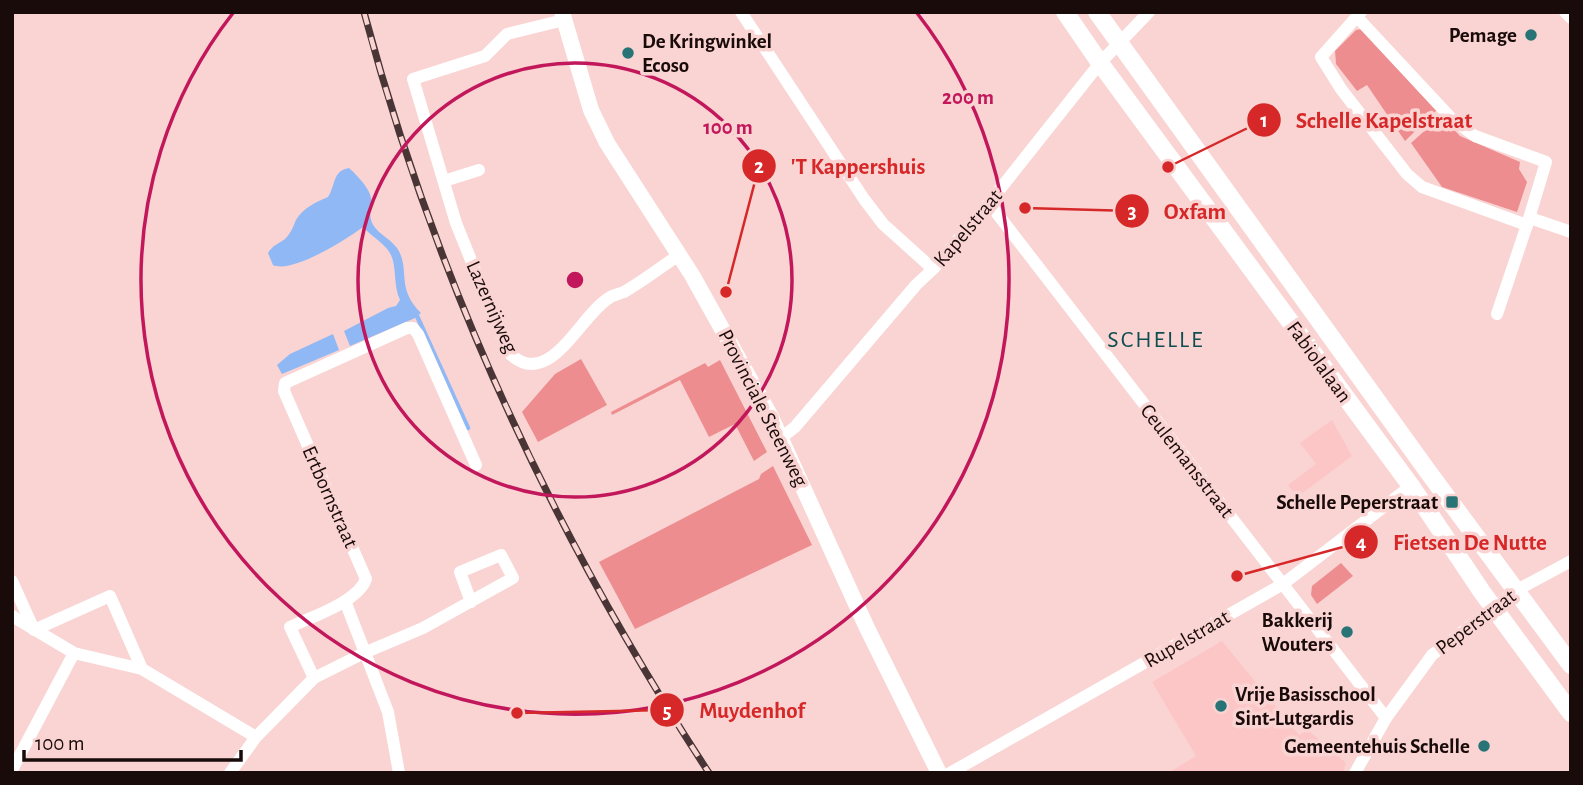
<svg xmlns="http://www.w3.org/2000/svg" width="1583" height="785" font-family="'Alegreya Sans',sans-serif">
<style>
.built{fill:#fdc6c6}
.green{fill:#ee8d8f}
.water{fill:#8fb8f5}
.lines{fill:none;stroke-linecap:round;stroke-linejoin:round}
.stream{stroke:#8fb8f5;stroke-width:4.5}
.minor{stroke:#fff;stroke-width:12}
.tertiary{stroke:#fff;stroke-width:16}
.secondary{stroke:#fff;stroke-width:18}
.rail-casing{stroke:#493535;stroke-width:7}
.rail{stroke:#f9d4d3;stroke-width:4.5;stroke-dasharray:13;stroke-linecap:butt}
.ring{fill:none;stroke:#c2185b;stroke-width:3.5}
.poi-dot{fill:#287376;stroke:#f9d4d3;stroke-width:2.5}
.labels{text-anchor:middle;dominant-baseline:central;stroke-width:7;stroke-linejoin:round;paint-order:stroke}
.poi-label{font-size:21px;font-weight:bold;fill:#1a0b0b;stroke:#f9d4d3;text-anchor:end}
.street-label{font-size:21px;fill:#1a0b0b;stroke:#f9d4d3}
.quarter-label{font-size:24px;letter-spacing:2px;fill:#0f4e50;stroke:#f9d4d3}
.centre{fill:#c2185b;stroke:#f9d4d3;stroke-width:3.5}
.ring-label{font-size:21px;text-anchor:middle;font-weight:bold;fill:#c2185b;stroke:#f9d4d3;stroke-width:7;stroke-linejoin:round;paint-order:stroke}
.leader{fill:none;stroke:#d62828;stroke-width:2.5}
.callout-dot{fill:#d62828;stroke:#f9d4d3;stroke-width:2.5}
.mark-label{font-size:21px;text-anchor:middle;font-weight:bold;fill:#fff}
.callout-label{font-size:23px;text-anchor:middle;font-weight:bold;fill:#d62828;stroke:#f9d4d3;stroke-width:7;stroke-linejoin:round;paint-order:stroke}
</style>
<rect width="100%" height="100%" fill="#f9d4d3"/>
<g class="built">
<path d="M 1332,420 L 1352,456 L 1297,497 L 1288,485 L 1316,464 L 1300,443 Z"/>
<path d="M 1222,641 L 1299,735 L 1308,730 L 1346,763 L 1343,773 L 1168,773 L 1196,756 L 1152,682 Z"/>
</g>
<g class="green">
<path d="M 1362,29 L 1437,110 L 1405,141 L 1367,85 L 1357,91 L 1336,64 L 1335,51 L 1356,30 Z"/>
<path d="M 1441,116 L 1460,136 L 1520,162 L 1519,169 L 1527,182 L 1517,212 L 1442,187 L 1411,143 Z"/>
<path d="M 581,359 L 607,405 L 538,442 L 522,412 L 555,374 Z"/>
<path d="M 720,360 L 767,452 L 754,461 L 735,424 L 709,437 L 680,380 L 612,415 L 611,412 L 705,363 L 708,367 Z"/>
<path d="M 773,466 L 812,545 L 635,629 L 599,562 L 759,479 L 761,474 Z"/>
<path d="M 1341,563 L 1353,576 L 1317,604 L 1311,595 L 1312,586 Z"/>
</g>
<g class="water">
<path d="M 349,168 C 357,175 370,189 371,198 C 372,205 369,213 371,220 C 375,233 389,237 397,248 C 411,269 395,287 421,313 L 415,318 L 350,346 L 344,331 L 388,308 L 396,306 L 400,300 C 393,285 397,268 391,255 C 386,244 371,236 363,227 C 347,239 292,274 273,265 L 268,253 C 273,245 278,244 285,239 C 291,233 293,227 296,220 C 303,208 316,202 328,197 C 336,185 332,171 349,168 Z"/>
<path d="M 333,334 L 339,350 L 282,374 L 277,365 L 290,354 Z"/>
</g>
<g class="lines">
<path class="stream" d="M 417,316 L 468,428"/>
<g class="minor">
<path d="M 741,12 L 864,199 L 883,224 L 933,269"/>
<path d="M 1565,12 L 1571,18"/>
<path d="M 1357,17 L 1452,119 L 1475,136 L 1546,162 L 1527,225 L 1422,187 L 1407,174 L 1341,89 L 1321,57 L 1361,12"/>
<path d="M 564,20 L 507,34 L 485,56 L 413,79 L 456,223 L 508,352 C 549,393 579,316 609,298 C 613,295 619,294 624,292 C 643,281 661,267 679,255"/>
<path d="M 444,181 L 479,170"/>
<path d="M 989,203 L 1386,718"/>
<path d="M 1530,218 L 1571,232"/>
<path d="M 1497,314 L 1527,225"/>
<path d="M 781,438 L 795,427 L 916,285 L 933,269 L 989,203 L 1100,63 L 1149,12"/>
<path d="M 12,581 L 34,630 L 110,596 L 142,669"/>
<path d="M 345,601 L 388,712 L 399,773"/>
<path d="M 12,616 L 74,653 L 142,669 L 256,737"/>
<path d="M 314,678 L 290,627 C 311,617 358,602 366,579 L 284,391 L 285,383 L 407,328 L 413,328 L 418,334 L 476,465"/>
<path d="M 12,770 L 74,653"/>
<path d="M 230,773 L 256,737 L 314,678 L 364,653 L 423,628 L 513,578 L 501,555 L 460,572 L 471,602"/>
<path d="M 950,773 L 1283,584 L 1411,486"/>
<path d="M 1355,773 L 1386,718 L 1432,655 L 1517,590 L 1571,561"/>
</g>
<path class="tertiary" d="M 562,12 L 591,110 L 607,143 L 692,275 L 771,417 L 867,628 L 939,773"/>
<g class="secondary">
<path d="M 1065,12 L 1100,63 L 1411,486 L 1482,592 L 1571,713"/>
<path d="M 1097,12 L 1429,473 L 1571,665"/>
</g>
<defs>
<path id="rail" d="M 364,12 C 436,283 556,539 709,773"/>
</defs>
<use href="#rail" class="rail-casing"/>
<use href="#rail" class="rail"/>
</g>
<g class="ring">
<circle cx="575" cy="280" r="217"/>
<path d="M917 13A434 434 0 1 1 233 13"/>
</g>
<g class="poi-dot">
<circle cx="1531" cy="35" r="7"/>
<circle cx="628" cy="53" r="7"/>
<rect x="1445" y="495" width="14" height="14" rx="3.5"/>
<circle cx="1347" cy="632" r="7"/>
<circle cx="1221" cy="706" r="7"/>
<circle cx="1484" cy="746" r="7"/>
</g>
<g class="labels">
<g class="poi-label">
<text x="1517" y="35">Pemage</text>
<text x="642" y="41" text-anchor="start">De Kringwinkel<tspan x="642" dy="24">Ecoso</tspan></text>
<text x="1438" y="502">Schelle Peperstraat</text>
<text x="1333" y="620">Bakkerij<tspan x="1333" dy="24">Wouters</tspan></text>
<text x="1235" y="694" text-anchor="start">Vrije Basisschool<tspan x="1235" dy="24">Sint-Lutgardis</tspan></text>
<text x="1470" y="746">Gemeentehuis Schelle</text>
</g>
<g class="street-label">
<text transform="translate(968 228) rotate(-50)">Kapelstraat</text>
<text transform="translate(492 307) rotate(66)">Lazernijweg</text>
<text transform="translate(1319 362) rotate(54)">Fabiolalaan</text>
<text transform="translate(763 408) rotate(63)">Provinciale Steenweg</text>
<text transform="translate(1187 461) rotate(52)">Ceulemansstraat</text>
<text transform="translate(330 497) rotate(66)">Ertbornstraat</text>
<text transform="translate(1476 622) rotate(-37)">Peperstraat</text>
<text transform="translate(1187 639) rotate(-30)">Rupelstraat</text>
</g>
<g class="quarter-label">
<text x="1156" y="340">SCHELLE</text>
</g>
</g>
<circle cx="575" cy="280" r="10" class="centre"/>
<g class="ring-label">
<text x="968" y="104">200 m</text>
<text x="728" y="134">100 m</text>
</g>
<path class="leader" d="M1168 167L1264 120M726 292L759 166M1025 208L1132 211M1237 576L1361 542M517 713L667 710"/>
<g class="callout-dot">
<circle cx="1168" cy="167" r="7"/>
<circle cx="726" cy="292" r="7"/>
<circle cx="1025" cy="208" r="7"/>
<circle cx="1237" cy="576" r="7"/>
<circle cx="517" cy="713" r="7"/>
<circle cx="1264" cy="120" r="18"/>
<circle cx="759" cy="166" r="18"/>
<circle cx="1132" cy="211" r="18"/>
<circle cx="1361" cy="542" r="18"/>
<circle cx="667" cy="710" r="18"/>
</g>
<g class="mark-label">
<text x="1264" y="127">1</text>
<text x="759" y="173">2</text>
<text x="1132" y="218">3</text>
<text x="1361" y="549">4</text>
<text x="667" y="718">5</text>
</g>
<g class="callout-label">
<text x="1384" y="128">Schelle Kapelstraat</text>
<text x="858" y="174">'T Kappershuis</text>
<text x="1195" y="219">Oxfam</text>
<text x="1470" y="550">Fietsen De Nutte</text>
<text x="752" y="718">Muydenhof</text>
</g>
<rect width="1583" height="785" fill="none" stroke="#1a0b0b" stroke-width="28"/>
<path d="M24 750v10h217v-10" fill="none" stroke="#1a0b0b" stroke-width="3.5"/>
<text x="35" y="750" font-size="21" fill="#1a0b0b" stroke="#f9d4d3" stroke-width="5" paint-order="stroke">100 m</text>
</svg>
